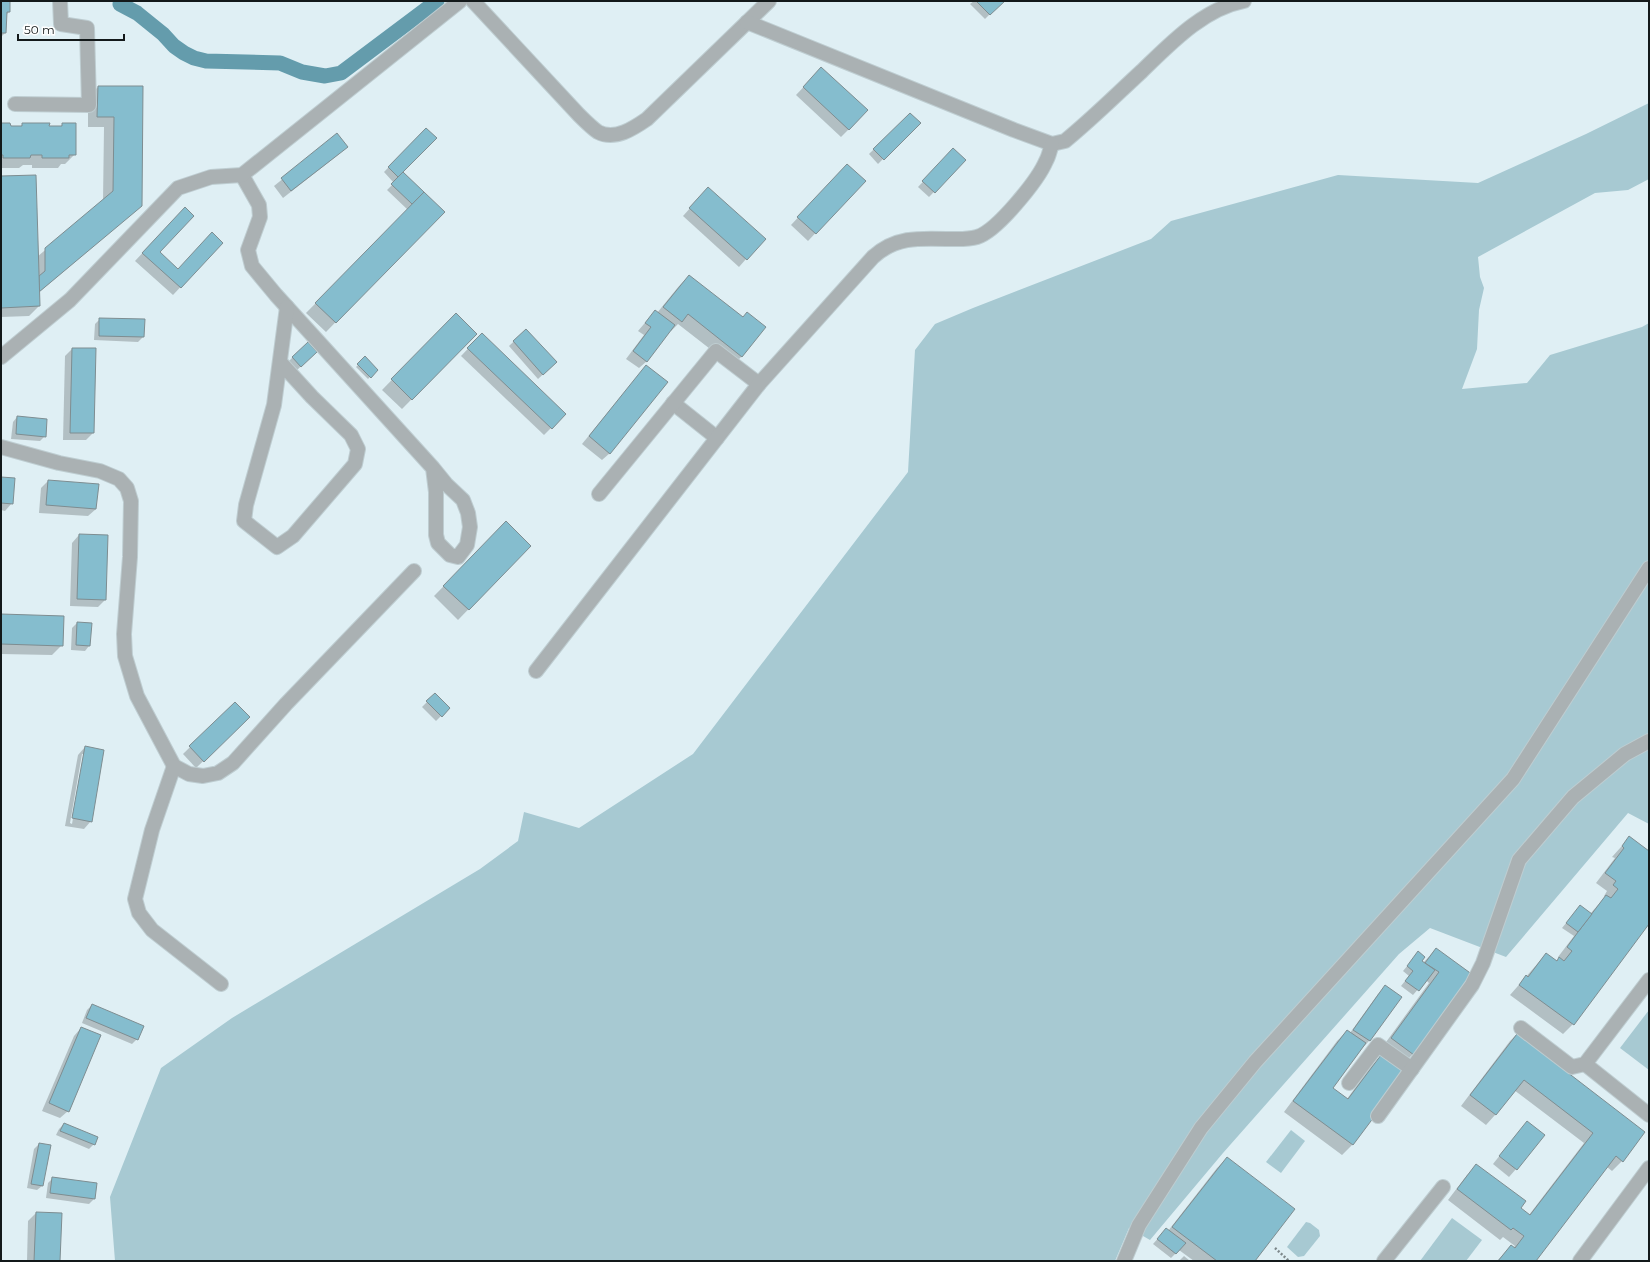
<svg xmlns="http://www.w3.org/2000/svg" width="1650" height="1262" font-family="Montserrat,sans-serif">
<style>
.green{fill:#a7c9d2}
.shadow{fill:#0003;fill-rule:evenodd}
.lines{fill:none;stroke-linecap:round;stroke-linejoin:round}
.canal{stroke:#649cac;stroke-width:15}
.building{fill:#85bdce;stroke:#7e8d91}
.minor-casing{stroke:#becdd1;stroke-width:16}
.path{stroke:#7d888b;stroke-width:2.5;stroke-dasharray:2 2;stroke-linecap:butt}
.minor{stroke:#aab1b3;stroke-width:14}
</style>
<rect width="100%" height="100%" fill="#dfeff4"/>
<g class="green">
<path d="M 1649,103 L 1649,179 L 1628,190 L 1595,193 L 1478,257 L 1480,277 L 1484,288 L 1479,310 L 1477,349 L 1462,389 L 1527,383 L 1550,355 L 1642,327 L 1649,323 L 1649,824 L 1628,813 L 1506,957 L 1430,928 L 1399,954 L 1223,1153 L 1150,1240 L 1129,1228 L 1115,1261 L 115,1261 L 110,1197 L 161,1068 L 232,1018 L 480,869 L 518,841 L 524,812 L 579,828 L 693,754 L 908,472 L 915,350 L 935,324 L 973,308 L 1151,239 L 1171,221 L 1338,175 L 1478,183 L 1586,134 Z"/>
<path d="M 1649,1010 L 1649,1070 L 1620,1048 Z"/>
<path d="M 1291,1130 L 1305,1141 L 1281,1173 L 1266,1162 Z"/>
<path d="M 1452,1218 L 1482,1240 L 1466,1261 L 1420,1261 Z"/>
<path d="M 1306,1222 L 1310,1223 L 1319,1230 L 1320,1236 L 1304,1256 L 1298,1257 L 1287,1247 Z"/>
</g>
<g class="shadow">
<path d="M 1,1 L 9,1 L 9,12 L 6,15 L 5,33 L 1,37 Z"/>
<path d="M 974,1 L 1003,1 L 985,19 L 970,4 Z"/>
<path d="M 814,76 L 849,129 L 841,137 L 796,95 Z"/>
<path d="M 98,87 L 142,87 L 141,206 L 38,293 L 39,306 L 29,316 L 1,317 L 1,177 L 37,257 L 103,201 L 104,127 L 88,127 L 88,97 Z"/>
<path d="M 910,114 L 919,123 L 878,164 L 869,154 Z"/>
<path d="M 1,124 L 10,127 L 20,127 L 23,124 L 48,127 L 60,127 L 63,124 L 75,154 L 65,164 L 61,164 L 58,168 L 32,168 L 32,165 L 23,165 L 19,168 L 1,168 Z"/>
<path d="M 426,129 L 402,172 L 421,197 L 443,212 L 326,332 L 306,313 L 408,210 L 387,190 L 394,183 L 384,172 Z"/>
<path d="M 337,135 L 339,154 L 283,198 L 274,186 Z"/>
<path d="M 953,150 L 965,160 L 929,197 L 918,187 Z"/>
<path d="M 840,173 L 864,181 L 808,241 L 791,225 Z"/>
<path d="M 701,196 L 746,259 L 739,267 L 683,216 Z"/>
<path d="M 177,216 L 159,252 L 178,270 L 222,243 L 173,295 L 135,261 Z"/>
<path d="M 689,276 L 742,356 L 732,366 L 678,324 L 671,331 L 670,330 L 647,361 L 639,368 L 626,359 L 644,335 L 638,331 L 655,311 L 657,313 L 679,286 Z"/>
<path d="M 456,314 L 476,334 L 402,409 L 382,390 Z"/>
<path d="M 100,319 L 143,337 L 138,342 L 94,340 L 95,324 Z"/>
<path d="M 526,330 L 551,367 L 538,379 L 509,346 Z"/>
<path d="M 482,334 L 565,414 L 544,435 L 461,356 Z"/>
<path d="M 72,349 L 93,433 L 86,440 L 63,440 L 65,356 Z"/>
<path d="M 293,357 L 311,357 L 296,371 L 288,362 Z"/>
<path d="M 365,358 L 377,370 L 368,379 L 356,367 Z"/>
<path d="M 646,366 L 610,453 L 602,460 L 582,444 Z"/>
<path d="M 17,417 L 45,436 L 40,441 L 11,439 L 13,422 Z"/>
<path d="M 1,478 L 12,503 L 5,511 L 1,510 Z"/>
<path d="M 48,481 L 96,509 L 88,516 L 39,513 L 41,488 Z"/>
<path d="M 506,523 L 530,546 L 458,620 L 434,596 Z"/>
<path d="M 79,535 L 105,600 L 98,607 L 70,606 L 72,543 Z"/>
<path d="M 1,615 L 62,645 L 52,655 L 1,654 Z"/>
<path d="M 77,623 L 89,646 L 85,651 L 71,650 L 72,628 Z"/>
<path d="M 435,694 L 449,708 L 436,721 L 422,707 Z"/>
<path d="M 235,703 L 249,717 L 196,768 L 183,754 Z"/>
<path d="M 85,747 L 91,821 L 84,829 L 65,826 L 78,755 ZM 82,754 L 84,754 L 72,824 L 70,823 Z"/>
<path d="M 1629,838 L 1649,852 L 1649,923 L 1573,1024 L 1563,1034 L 1510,995 L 1546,954 L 1556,962 L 1560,958 L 1558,957 L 1574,936 L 1562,928 L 1580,906 L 1590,914 L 1605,897 L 1604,896 L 1607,891 L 1596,883 L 1615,858 L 1612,857 Z"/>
<path d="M 1436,949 L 1471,975 L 1413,1054 L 1403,1064 L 1381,1049 L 1429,983 L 1426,980 L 1413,995 L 1401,986 L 1409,976 L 1403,971 L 1418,953 L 1421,961 L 1423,963 Z"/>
<path d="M 1386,987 L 1400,997 L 1369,1041 L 1362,1048 L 1331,1088 L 1347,1099 L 1371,1066 L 1381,1056 L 1405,1074 L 1352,1145 L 1342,1155 L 1284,1112 L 1337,1041 L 1347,1031 L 1350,1033 L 1378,994 Z"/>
<path d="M 92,1005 L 137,1039 L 132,1044 L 82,1023 L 87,1010 Z"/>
<path d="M 81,1028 L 68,1111 L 60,1118 L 42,1111 L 74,1036 Z"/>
<path d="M 1520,1031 L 1622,1161 L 1612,1171 L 1607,1167 L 1534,1261 L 1497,1261 L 1511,1246 L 1513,1248 L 1515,1246 L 1503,1237 L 1500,1240 L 1448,1200 L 1467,1175 L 1477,1166 L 1519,1208 L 1529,1215 L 1584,1143 L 1514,1090 L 1495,1115 L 1486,1125 L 1461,1106 L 1510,1041 Z"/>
<path d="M 64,1124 L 94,1144 L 89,1149 L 56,1135 L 59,1129 Z"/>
<path d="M 1520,1130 L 1516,1169 L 1509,1177 L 1493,1164 Z"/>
<path d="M 39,1144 L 42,1186 L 37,1190 L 27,1188 L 34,1149 Z"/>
<path d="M 1227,1158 L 1253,1261 L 1194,1261 L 1179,1250 L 1171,1258 L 1153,1244 L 1162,1234 L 1168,1231 L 1217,1168 Z"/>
<path d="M 53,1178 L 94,1199 L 89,1204 L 46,1198 L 48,1183 Z"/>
<path d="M 36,1213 L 61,1214 L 59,1261 L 27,1261 L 28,1221 Z"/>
<path d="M 1184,1256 L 1190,1261 L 1179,1261 Z"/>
</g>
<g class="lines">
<path class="canal" d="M 120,4 L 137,13 L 163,34 L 174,46 L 184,53 L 194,58 L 206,61 L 280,63 L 302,72 L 325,76 L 341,73 L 437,1"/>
</g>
<g class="building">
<path d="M 1,1 L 10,1 L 10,12 L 7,12 L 6,33 L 1,33 Z"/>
<path d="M 976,1 L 1005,1 L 990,15 Z"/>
<path d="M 821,67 L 868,110 L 849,130 L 803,87 Z"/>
<path d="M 98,86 L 143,86 L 142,206 L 39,292 L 39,276 L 45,271 L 45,248 L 113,191 L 114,117 L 97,117 Z"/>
<path d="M 910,113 L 921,123 L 884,160 L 873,149 Z"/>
<path d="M 1,123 L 10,123 L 11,126 L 22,126 L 22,123 L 50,123 L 49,126 L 62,126 L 62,123 L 76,123 L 76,155 L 69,155 L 69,158 L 42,158 L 42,155 L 31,155 L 30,158 L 3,158 L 3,155 L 1,155 Z"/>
<path d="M 426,128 L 437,138 L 398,177 L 388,167 Z"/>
<path d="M 337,133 L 348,147 L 291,191 L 281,178 Z"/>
<path d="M 953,148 L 966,160 L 935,193 L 922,181 Z"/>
<path d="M 847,164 L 866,181 L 816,234 L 797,217 Z"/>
<path d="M 403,172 L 424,192 L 412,204 L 391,184 Z"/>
<path d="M 36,175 L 40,306 L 1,308 L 1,176 Z"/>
<path d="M 708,187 L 766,239 L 747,260 L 689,208 Z"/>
<path d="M 424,192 L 445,212 L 336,323 L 315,303 Z"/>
<path d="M 185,207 L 194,216 L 160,252 L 178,269 L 212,232 L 223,243 L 181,288 L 142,253 Z"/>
<path d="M 689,275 L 743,317 L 747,312 L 766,327 L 742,357 L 688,314 L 682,322 L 663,307 Z"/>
<path d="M 655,310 L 675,325 L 647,362 L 633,351 L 651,327 L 645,323 Z"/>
<path d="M 456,313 L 477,334 L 412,400 L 391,379 Z"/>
<path d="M 99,318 L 145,319 L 144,337 L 99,336 Z"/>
<path d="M 526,329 L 557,362 L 543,375 L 513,341 Z"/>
<path d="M 482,333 L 566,414 L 552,429 L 467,348 Z"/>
<path d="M 308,342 L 317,352 L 301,367 L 292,357 Z"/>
<path d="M 72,348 L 96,348 L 94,433 L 70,433 Z"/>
<path d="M 365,356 L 378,370 L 371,378 L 357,364 Z"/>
<path d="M 646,365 L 668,382 L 610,454 L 589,436 Z"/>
<path d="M 17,416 L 47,419 L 46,437 L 16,434 Z"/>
<path d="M 1,477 L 15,478 L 13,504 L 1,503 Z"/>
<path d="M 48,480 L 99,484 L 96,509 L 46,505 Z"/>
<path d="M 506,521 L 531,546 L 469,610 L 443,586 Z"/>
<path d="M 79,534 L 108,535 L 106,600 L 77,599 Z"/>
<path d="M 1,614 L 64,616 L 63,646 L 1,644 Z"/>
<path d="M 77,622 L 92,623 L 90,646 L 76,645 Z"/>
<path d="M 435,693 L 450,708 L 442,717 L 426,701 Z"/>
<path d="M 235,702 L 250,717 L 204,762 L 189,746 Z"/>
<path d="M 85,746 L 104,750 L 92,822 L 72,818 Z"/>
<path d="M 1629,836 L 1649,851 L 1649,924 L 1574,1025 L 1519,985 L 1526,975 L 1528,977 L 1546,953 L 1557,961 L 1559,957 L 1564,961 L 1572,951 L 1567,947 L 1578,932 L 1606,895 L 1611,898 L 1618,889 L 1613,885 L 1616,881 L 1605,873 L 1624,848 L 1622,846 Z"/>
<path d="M 1580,905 L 1592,914 L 1578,932 L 1566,923 Z"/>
<path d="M 1436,948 L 1473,975 L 1414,1055 L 1391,1038 L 1439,972 L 1425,963 Z"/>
<path d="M 1418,951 L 1425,957 L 1422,961 L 1435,970 L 1419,991 L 1405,981 L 1413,971 L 1407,966 Z"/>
<path d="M 1385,985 L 1402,997 L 1370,1041 L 1353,1030 Z"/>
<path d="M 92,1004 L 144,1026 L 138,1040 L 86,1018 Z"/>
<path d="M 81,1027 L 101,1035 L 69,1112 L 49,1103 Z"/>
<path d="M 1347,1030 L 1366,1043 L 1333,1088 L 1348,1099 L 1381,1055 L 1407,1073 L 1353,1145 L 1293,1101 Z"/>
<path d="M 1520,1030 L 1544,1048 L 1541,1052 L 1645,1132 L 1623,1162 L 1616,1156 L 1536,1261 L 1498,1261 L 1511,1245 L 1515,1248 L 1524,1236 L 1513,1228 L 1511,1230 L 1457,1189 L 1476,1164 L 1526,1201 L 1521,1208 L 1530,1215 L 1593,1133 L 1524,1080 L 1496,1115 L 1470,1095 Z"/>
<path d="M 1527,1121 L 1545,1135 L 1517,1170 L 1499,1156 Z"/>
<path d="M 64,1123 L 98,1137 L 95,1145 L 60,1131 Z"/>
<path d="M 39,1143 L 51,1145 L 43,1186 L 31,1184 Z"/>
<path d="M 1227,1157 L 1295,1209 L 1255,1261 L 1217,1261 L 1172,1227 Z"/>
<path d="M 52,1177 L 97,1183 L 95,1199 L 50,1193 Z"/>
<path d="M 36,1212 L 62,1213 L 60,1261 L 34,1261 Z"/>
<path d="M 1166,1228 L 1186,1243 L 1176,1254 L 1157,1239 Z"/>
</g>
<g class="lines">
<defs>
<g id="minor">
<path d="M 473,1 L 579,115 C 585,121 592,128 598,132 C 615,141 634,128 647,119 L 769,1"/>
<path d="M 747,22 L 1014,130 L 1052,144 L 1065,141 C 1092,119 1117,94 1142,71 C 1171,43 1203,9 1244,1"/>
<path d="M 15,104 L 89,105 L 87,28 L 61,24 L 60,1"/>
<path d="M 242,175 L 259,205 L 260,217 L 248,250 L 252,266 L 276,295 L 433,468 L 446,484 L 463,500 L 468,513 L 470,527 L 467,545 L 458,557 L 450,555 L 438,543 L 436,535 L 436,492 L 433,468"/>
<path d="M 1,357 L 70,300 L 178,188 L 211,177 L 242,175 L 460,1"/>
<path d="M 280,362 L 312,397 L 351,435 L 358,449 L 355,464 L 293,536 L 277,547 L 244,521 L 246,505 L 274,405 L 287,307"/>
<path d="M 673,403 L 717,438"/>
<path d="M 1,447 L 59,463 L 100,471 L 119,479 L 127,488 L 131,501 L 130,557 L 124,634 L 125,656 L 137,696 L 174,766 L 189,774 L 203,776 L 218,773 L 233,763 L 286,704 L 414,571"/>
<path d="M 599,494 L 716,351 L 759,384"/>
<path d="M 536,671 L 759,384 L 873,257 C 895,237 918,238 947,239 C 957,239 967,240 977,237 C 997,231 1038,180 1046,161 C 1049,156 1050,149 1052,144"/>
<path d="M 174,766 L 152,830 L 135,899 L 139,913 L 152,930 L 221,984"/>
<path d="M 1521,1028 L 1572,1067 L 1585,1064 L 1649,980"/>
<path d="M 1585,1064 L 1649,1115"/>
<path d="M 1349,1083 L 1378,1045 L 1412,1069"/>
<path d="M 1378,1116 L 1472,985 L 1483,963 L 1519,860 L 1573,797 L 1625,754 L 1649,741"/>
<path d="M 1124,1261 L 1139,1225 L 1201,1128 L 1255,1062 L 1513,779 L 1649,568"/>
<path d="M 1384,1261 L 1443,1187"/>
<path d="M 1580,1261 L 1649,1168"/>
</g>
</defs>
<use href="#minor" class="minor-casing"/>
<path class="path" d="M 1275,1248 L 1289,1261"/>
<use href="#minor" class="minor"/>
</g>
<rect width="1650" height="1262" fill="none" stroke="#13191a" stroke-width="4"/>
<path d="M18 34v6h106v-6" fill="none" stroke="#13191a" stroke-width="2"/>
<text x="24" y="34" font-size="12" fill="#13191a" stroke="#ffffff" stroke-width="3" paint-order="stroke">50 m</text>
</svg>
